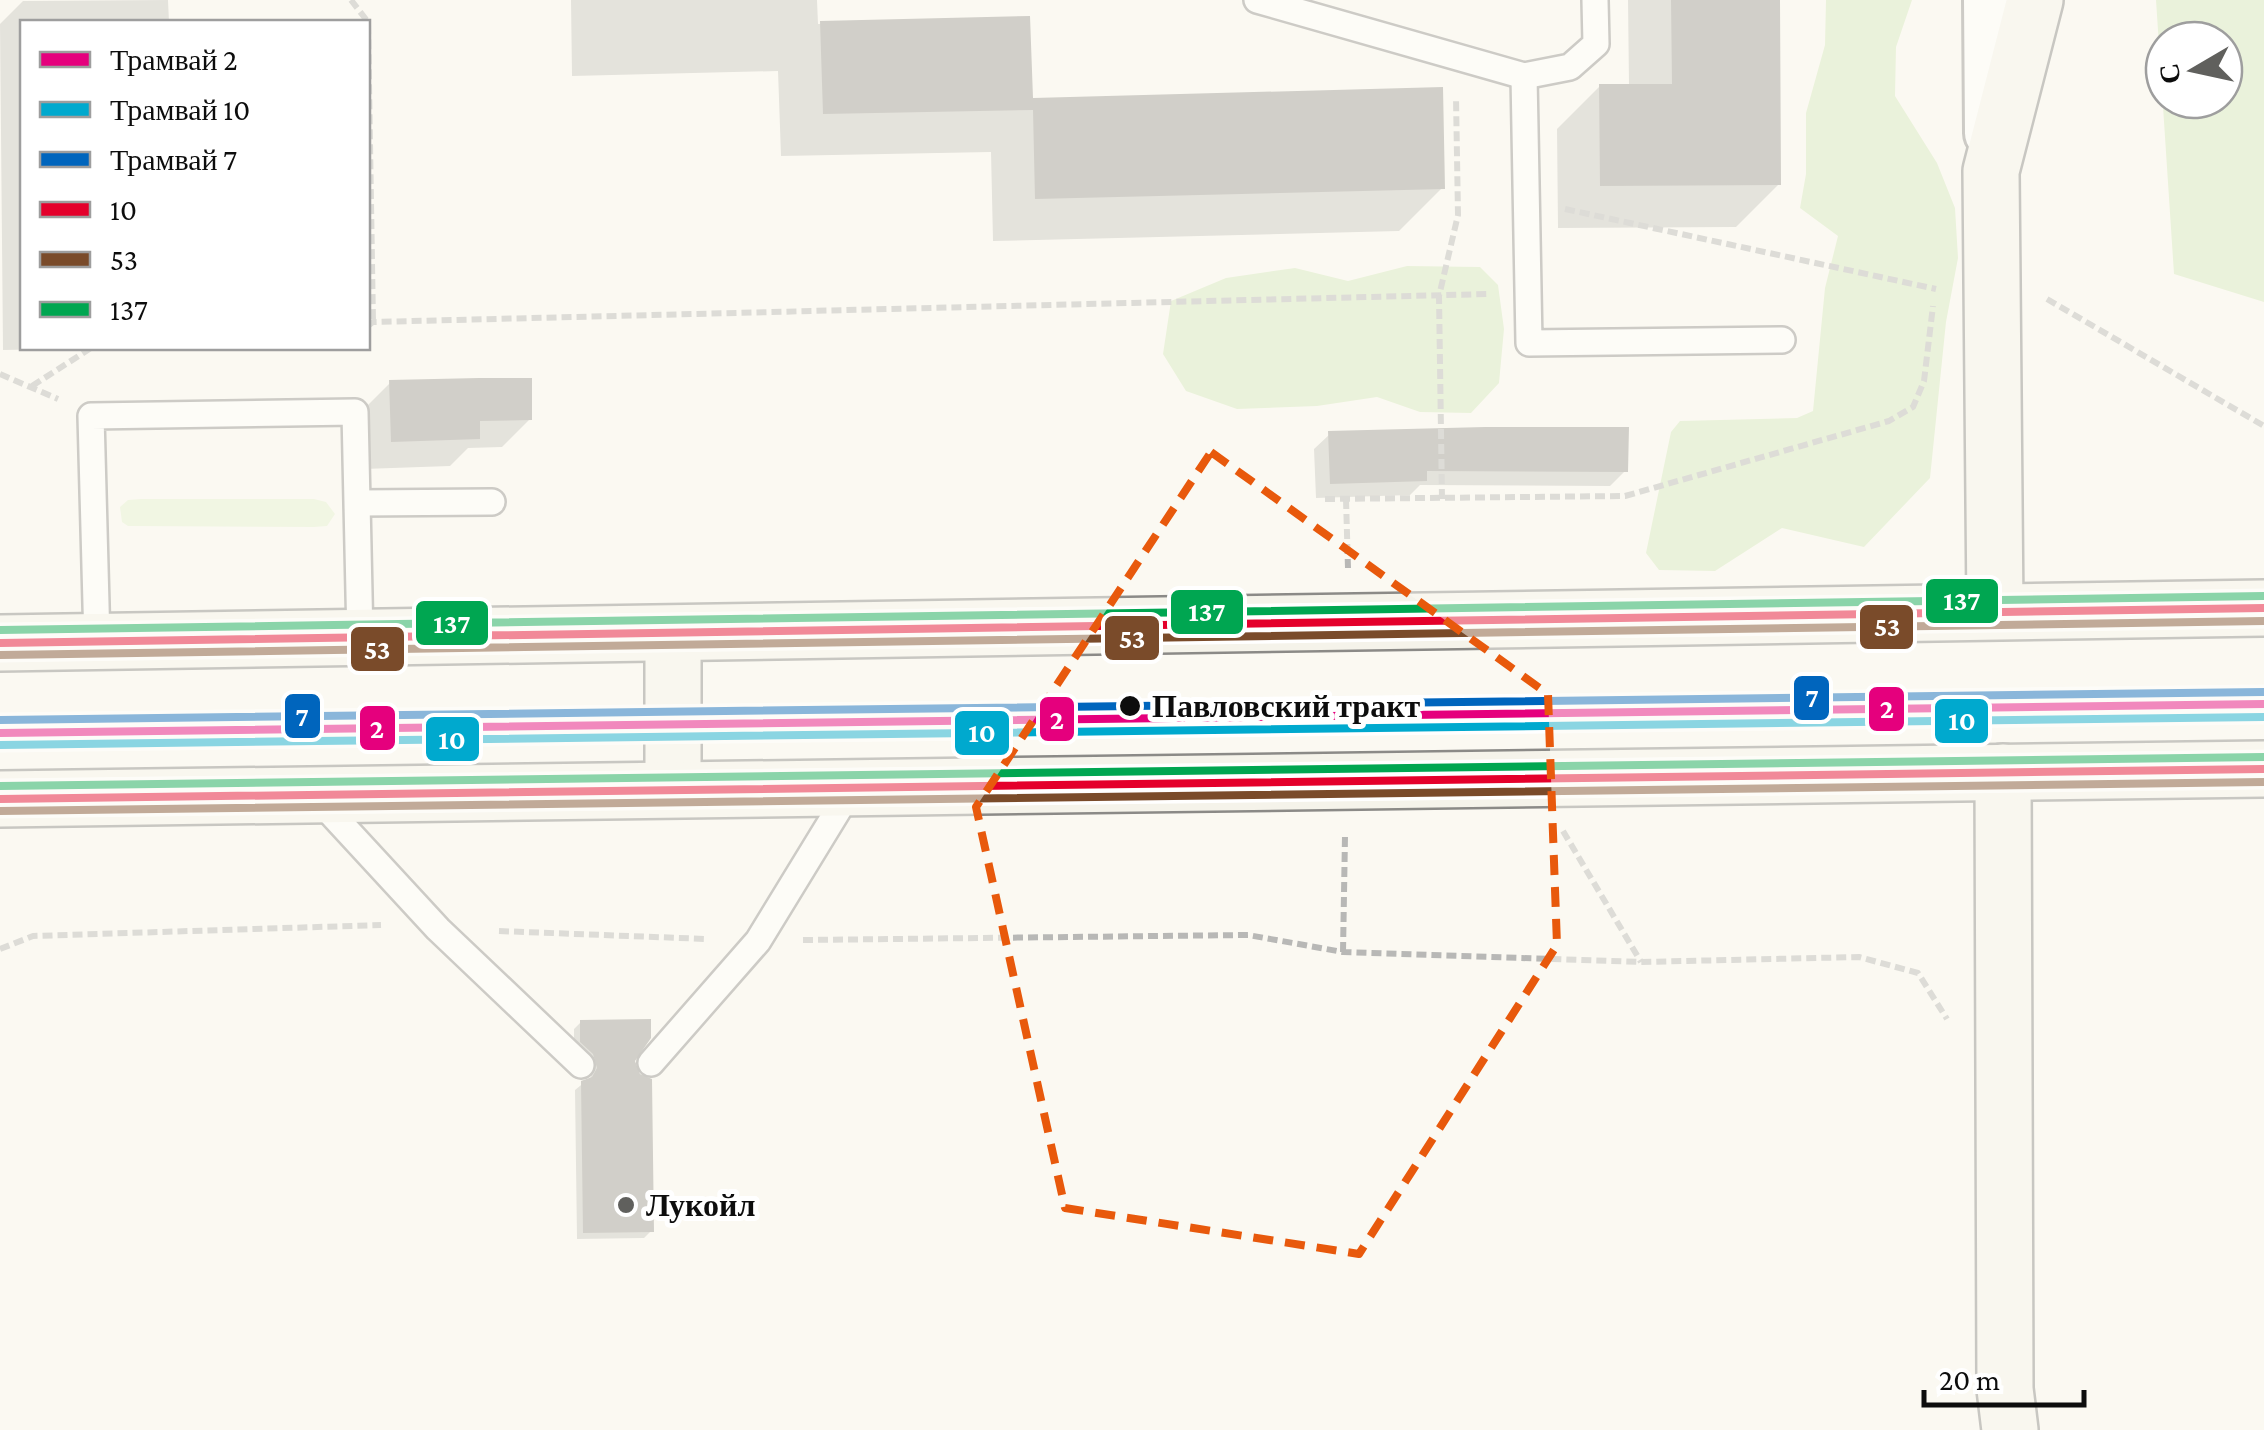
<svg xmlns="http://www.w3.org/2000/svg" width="2264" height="1430" font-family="'Crimson Pro',serif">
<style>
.green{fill:#e5f1d1}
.forest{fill:#d6e9be;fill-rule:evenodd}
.shadow{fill:#0003}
.building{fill:#9e9c97}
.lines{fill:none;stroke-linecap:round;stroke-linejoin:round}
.service-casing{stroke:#949390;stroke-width:30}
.minor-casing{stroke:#949390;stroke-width:58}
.secondary-casing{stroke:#8b8a87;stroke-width:60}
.path{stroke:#b8b8b6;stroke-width:6;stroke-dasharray:10 5;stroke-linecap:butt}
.service{stroke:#fefefd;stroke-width:25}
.minor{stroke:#fefefd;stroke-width:52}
.secondary{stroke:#f5f3ea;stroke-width:55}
.bus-1-casing{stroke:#fff;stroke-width:15}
.bus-2-casing{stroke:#fff;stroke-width:15}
.bus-3-casing{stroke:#fff;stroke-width:15}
.bus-1{stroke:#e4002b;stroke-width:8}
.bus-2{stroke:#7a4b2a;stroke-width:8}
.bus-3{stroke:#00a651;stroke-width:8}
.tram-1-casing{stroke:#fff;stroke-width:15}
.tram-2-casing{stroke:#fff;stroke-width:15}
.tram-3-casing{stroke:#fff;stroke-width:15}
.tram-1{stroke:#e5007d;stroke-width:8}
.tram-2{stroke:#00a9ce;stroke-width:8}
.tram-3{stroke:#0065bd;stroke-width:8}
.marked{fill:none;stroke:#e8590c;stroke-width:8;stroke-dasharray:20 12;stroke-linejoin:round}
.stop-dot{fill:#0d0d0d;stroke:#fff;stroke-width:4}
.poi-dot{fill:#60605d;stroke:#fff;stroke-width:4}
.labels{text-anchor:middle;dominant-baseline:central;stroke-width:10;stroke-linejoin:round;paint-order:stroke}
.stop-label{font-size:32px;font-weight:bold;fill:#0d0d0d;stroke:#fff;text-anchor:start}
.poi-label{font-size:32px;font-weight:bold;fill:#0d0d0d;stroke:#fff;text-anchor:start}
.line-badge{stroke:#fff;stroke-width:4}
.badge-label{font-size:28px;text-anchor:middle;font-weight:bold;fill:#fff}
</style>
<rect width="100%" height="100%" fill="#fbf9f2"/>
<path class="green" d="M 141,499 L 314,499 L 326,502 L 335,514 L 327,526 L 314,527 L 128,526 L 122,522 L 120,507 L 128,500 Z"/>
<g class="forest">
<path d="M 1826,0 L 1912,0 L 1896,47 L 1895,96 L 1937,163 L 1955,208 L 1958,258 L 1946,322 L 1930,478 L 1864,547 L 1782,528 L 1715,571 L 1659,570 L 1646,553 L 1671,432 L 1680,421 L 1797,418 L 1813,411 L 1825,288 L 1838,236 L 1800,208 L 1806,174 L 1806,113 L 1825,45 Z"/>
<path d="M 2156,0 L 2264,0 L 2264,302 L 2174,274 ZM 2164,40 L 2224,40 L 2224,100 L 2164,100 Z"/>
<path d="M 1407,266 L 1480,267 L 1498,285 L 1504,329 L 1499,383 L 1471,413 L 1420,412 L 1377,397 L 1317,406 L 1237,409 L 1186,391 L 1163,354 L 1171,301 L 1226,278 L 1295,268 L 1348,281 Z"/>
</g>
<g class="shadow">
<path d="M 168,0 L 169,22 L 22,22 L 22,348 L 120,348 L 3,350 L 0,24 L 23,1 Z"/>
<path d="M 571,0 L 817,0 L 818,24 L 1028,19 L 1030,100 L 1442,188 L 1399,231 L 993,241 L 991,152 L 781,156 L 778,71 L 572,76 Z"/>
<path d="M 1628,0 L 1777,0 L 1779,184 L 1736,227 L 1558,228 L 1557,129 L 1600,86 L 1629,86 Z"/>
<path d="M 390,383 L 530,419 L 502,447 L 468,448 L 450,466 L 364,469 L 362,411 Z"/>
<path d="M 1330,434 L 1625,471 L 1610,486 L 1420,485 L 1410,495 L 1316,498 L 1314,449 Z"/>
<path d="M 581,1022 L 632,1060 L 651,1231 L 644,1238 L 577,1239 L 575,1090 L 591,1077 L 586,1061 L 574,1049 L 574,1029 Z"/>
</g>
<g class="building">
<path d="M 1671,0 L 1780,0 L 1781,185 L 1600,186 L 1599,84 L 1672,84 Z"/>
<path d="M 1030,16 L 1033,98 L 1443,87 L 1445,189 L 1035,199 L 1033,110 L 823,114 L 820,21 Z"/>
<path d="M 479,378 L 532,378 L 532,420 L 480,421 L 480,439 L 391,442 L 389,380 Z"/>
<path d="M 1485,427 L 1629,427 L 1628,472 L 1427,471 L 1427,481 L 1330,484 L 1328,431 Z"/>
<path d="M 651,1019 L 651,1038 L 635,1061 L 640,1074 L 652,1079 L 654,1232 L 583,1233 L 581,1081 L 592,1077 L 597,1068 L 593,1054 L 580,1042 L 580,1020 Z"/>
</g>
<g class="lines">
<defs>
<g id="service">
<path d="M 1257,0 L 1524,76 L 1570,67 L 1596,44 L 1595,0"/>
<path d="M 1524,76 L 1529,343 L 1782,340"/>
<path d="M 358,503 L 492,502"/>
<path d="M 97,642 L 91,416 L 355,412 L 360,639"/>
<path d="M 318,799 L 438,929 L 581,1065"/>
<path d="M 651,1063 L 758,941 L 851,789"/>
</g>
<path id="minor" d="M 1990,0 L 1991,133"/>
<g id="secondary">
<path d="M 1995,611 L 1991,171 L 2035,0"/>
<path d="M 673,634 L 673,789"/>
<path d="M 0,643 L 2264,608"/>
<path d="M 2003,772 L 2005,1389 L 2010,1430"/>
<path d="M 0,799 L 2264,769"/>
</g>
</defs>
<use href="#service" class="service-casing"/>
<use href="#minor" class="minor-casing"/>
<use href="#secondary" class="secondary-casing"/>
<g class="path">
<path d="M 351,0 L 368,22 L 373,322"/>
<path d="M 1565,209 L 1936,289"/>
<path d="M 2047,299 L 2264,426"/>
<path d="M 368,326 L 373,322 L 1489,294"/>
<path d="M 0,374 L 58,399"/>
<path d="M 32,386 L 91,348 L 130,348"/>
<path d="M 1325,499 L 1625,496 L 1889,421 L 1913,407 L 1924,381 L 1933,306"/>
<path d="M 1346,499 L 1348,568"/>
<path d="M 1442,499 L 1439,296 L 1458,215 L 1456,97"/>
<path d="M 1563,831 L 1641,962"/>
<path d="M 499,931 L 706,939"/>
<path d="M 803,940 L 1248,935 L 1343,952 L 1641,962 L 1859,957 L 1918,973 L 1947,1019"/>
<path d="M 0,949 L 33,936 L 381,925"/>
<path d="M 1343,952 L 1345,836"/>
</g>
<use href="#service" class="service"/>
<use href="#minor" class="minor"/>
<use href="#secondary" class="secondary"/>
<defs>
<g id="bus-1">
<path d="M 0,643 L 2264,608"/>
<path d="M 0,799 L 2264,769"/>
</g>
<g id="bus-2">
<path d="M 0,655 L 2264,621"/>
<path d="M 0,811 L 2264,782"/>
</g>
<g id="bus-3">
<path d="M 0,630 L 2264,596"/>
<path d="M 0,786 L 2264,757"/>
</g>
</defs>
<use href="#bus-1" class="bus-1-casing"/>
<use href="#bus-2" class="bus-2-casing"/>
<use href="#bus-3" class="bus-3-casing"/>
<use href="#bus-1" class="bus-1"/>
<use href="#bus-2" class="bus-2"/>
<use href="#bus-3" class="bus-3"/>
<defs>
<path id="tram-1" d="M 0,733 L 2264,704"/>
<path id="tram-2" d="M 0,745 L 2264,717"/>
<path id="tram-3" d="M 0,720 L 2264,692"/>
</defs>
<use href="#tram-1" class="tram-1-casing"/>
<use href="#tram-2" class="tram-2-casing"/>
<use href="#tram-3" class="tram-3-casing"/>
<use href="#tram-1" class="tram-1"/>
<use href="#tram-2" class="tram-2"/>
<use href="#tram-3" class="tram-3"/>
</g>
<path d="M0 0H2264V1430H0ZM 1211,452 L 1548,694 L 1557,945 L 1359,1254 L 1065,1208 L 976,807 Z" fill="#fbf9f2" fill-opacity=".55" fill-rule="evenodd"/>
<path class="marked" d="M 1211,452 L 1548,694 L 1557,945 L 1359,1254 L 1065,1208 L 976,807 Z"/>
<circle class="stop-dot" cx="1130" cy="706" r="12"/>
<circle class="poi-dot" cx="626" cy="1205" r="10"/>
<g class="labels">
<g class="stop-label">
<text x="1152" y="706">Павловский тракт</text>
</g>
<g class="poi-label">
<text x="646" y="1205">Лукойл</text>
</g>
</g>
<g class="line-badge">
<rect x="1924" y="577" width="76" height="48" rx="10" fill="#00a651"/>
<rect x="1169" y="588" width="76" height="48" rx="10" fill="#00a651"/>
<rect x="414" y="599" width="76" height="48" rx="10" fill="#00a651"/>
<rect x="1858" y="603" width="57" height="48" rx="10" fill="#7a4b2a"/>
<rect x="1103" y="614" width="58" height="48" rx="10" fill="#7a4b2a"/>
<rect x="349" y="625" width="57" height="48" rx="10" fill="#7a4b2a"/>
<rect x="1792" y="674" width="39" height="48" rx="10" fill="#0065bd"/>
<rect x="1867" y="685" width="39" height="48" rx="10" fill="#e5007d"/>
<rect x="283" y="692" width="39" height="48" rx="10" fill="#0065bd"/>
<rect x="1038" y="695" width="38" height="48" rx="10" fill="#e5007d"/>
<rect x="1933" y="697" width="57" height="48" rx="10" fill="#00a9ce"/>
<rect x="358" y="704" width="39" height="48" rx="10" fill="#e5007d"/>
<rect x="953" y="709" width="58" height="48" rx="10" fill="#00a9ce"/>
<rect x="424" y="715" width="57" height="48" rx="10" fill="#00a9ce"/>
</g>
<g class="badge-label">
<text x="1962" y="610">137</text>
<text x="1207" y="621">137</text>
<text x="452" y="633">137</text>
<text x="1887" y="636">53</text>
<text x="1132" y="648">53</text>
<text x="377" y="659">53</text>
<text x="1812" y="707">7</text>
<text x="1887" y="718">2</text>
<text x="302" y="726">7</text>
<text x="1057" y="729">2</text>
<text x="1962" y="730">10</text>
<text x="377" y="738">2</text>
<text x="982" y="742">10</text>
<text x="452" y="749">10</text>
</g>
<rect x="20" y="20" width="350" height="330" fill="#ffffff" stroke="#9e9e9e" stroke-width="2.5"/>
<rect x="40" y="52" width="50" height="15" fill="#e5007d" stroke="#9e9e9e" stroke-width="2.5"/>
<text x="110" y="70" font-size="30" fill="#0d0d0d">Трамвай 2</text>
<rect x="40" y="102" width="50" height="15" fill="#00a9ce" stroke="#9e9e9e" stroke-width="2.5"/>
<text x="110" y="120" font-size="30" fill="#0d0d0d">Трамвай 10</text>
<rect x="40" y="152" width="50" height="15" fill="#0065bd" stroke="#9e9e9e" stroke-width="2.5"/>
<text x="110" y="170" font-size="30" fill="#0d0d0d">Трамвай 7</text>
<rect x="40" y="202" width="50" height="15" fill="#e4002b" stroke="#9e9e9e" stroke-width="2.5"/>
<text x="110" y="220" font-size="30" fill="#0d0d0d">10</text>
<rect x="40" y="252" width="50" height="15" fill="#7a4b2a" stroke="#9e9e9e" stroke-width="2.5"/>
<text x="110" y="270" font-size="30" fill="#0d0d0d">53</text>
<rect x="40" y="302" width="50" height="15" fill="#00a651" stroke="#9e9e9e" stroke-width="2.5"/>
<text x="110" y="320" font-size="30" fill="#0d0d0d">137</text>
<g transform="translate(2194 70) rotate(261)"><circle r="48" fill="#ffffff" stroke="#9e9e9e" stroke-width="2.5"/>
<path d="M0-8L18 38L0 25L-18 38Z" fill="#60605d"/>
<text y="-15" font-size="28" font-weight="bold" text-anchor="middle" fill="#0d0d0d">С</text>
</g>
<path d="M1924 1390v15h160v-15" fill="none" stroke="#0d0d0d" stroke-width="5"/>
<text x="1939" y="1390" font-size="30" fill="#0d0d0d" stroke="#ffffff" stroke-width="8" paint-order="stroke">20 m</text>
</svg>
